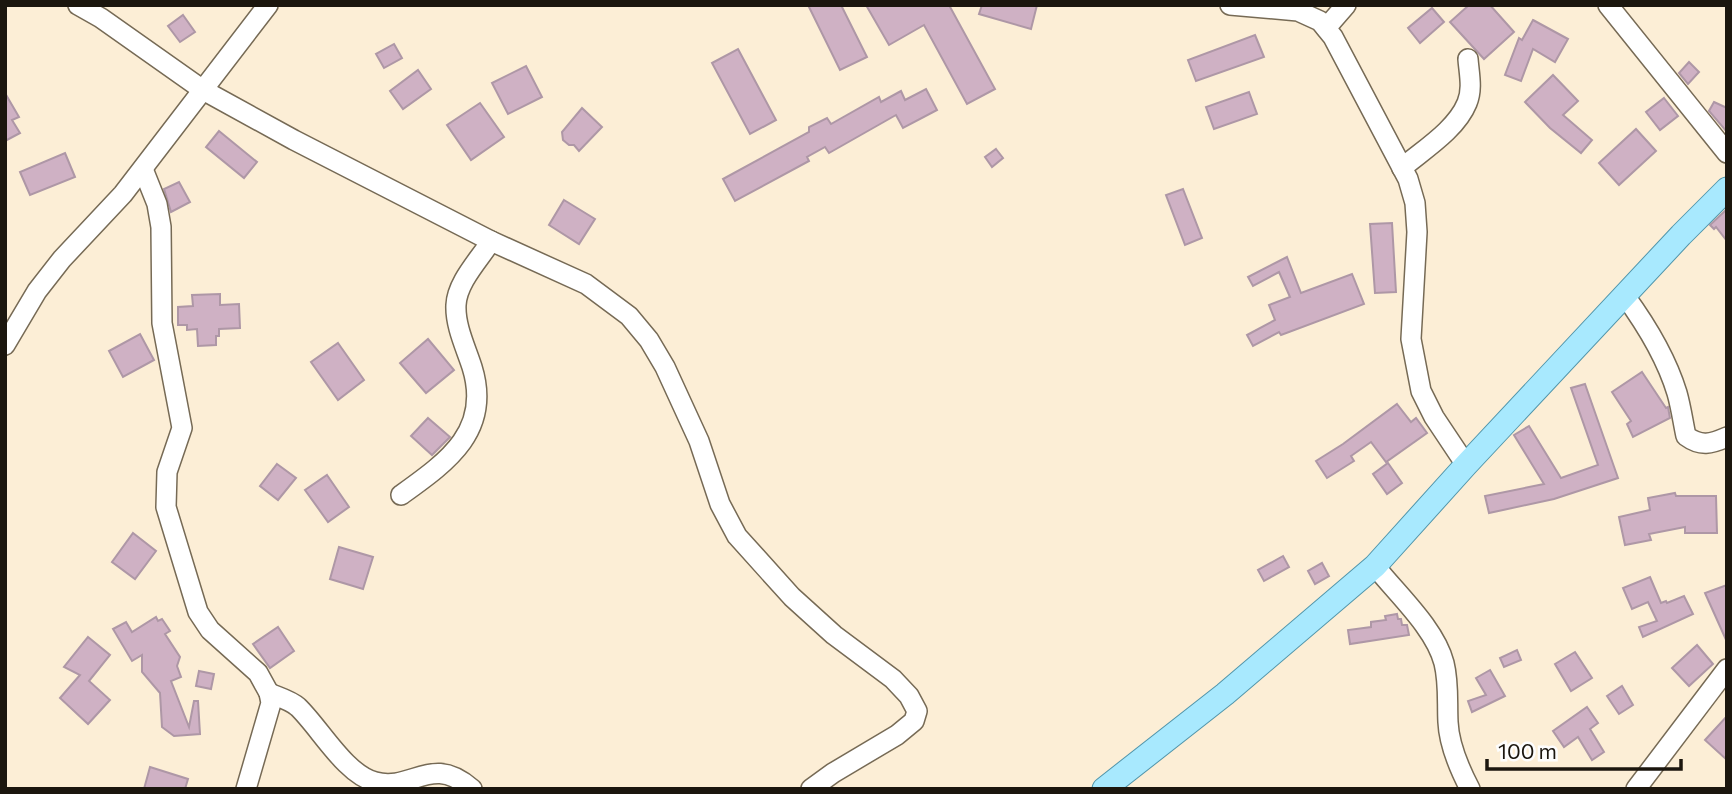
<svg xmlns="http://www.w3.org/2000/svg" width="1732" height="794" font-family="Commissioner,sans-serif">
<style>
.building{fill:#cfb1c4;stroke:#ae97a6;stroke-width:2}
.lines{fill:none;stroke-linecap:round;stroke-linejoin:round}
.minor-casing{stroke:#766a55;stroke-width:22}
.major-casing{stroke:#5195aa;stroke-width:25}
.minor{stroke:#fff;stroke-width:19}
.major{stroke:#a8e9fe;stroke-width:23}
</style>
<rect width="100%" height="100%" fill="#fceed6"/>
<g class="building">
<path d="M 808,5 L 841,5 L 867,57 L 840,70 Z"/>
<path d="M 866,5 L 949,5 L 995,89 L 967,104 L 924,25 L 889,45 Z"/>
<path d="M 982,5 L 1037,5 L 1031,29 L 979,14 Z"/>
<path d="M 1469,5 L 1490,5 L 1514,32 L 1484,59 L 1450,22 Z"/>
<path d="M 1432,8 L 1444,22 L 1420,43 L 1408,28 Z"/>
<path d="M 183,15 L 195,32 L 180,42 L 168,26 Z"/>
<path d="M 1533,20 L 1568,39 L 1555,62 L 1533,49 L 1521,81 L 1505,75 L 1519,38 L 1522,40 Z"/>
<path d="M 1255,35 L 1264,57 L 1196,81 L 1188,60 Z"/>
<path d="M 394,44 L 402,58 L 384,68 L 376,54 Z"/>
<path d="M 738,49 L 776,120 L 750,134 L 712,63 Z"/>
<path d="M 1689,62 L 1699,72 L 1688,84 L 1679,73 Z"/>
<path d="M 526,66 L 542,97 L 508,114 L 492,83 Z"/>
<path d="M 418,70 L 431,89 L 403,109 L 390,91 Z"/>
<path d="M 1553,75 L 1578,101 L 1563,115 L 1592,140 L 1581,153 L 1550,128 L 1525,102 Z"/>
<path d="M 926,89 L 937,110 L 903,128 L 896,115 L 829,153 L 825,147 L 807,157 L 809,161 L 735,201 L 723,179 L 809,132 L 809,127 L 827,118 L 831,124 L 879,97 L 881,102 L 901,91 L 905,100 Z"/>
<path d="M 1249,92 L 1257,114 L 1214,129 L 1206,107 Z"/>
<path d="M 5,93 L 19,117 L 12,120 L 20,133 L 5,141 Z"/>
<path d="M 1664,98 L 1678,116 L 1660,130 L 1646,112 Z"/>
<path d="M 1714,102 L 1727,108 L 1727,132 L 1709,111 Z"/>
<path d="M 480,103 L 504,137 L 471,160 L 447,125 Z"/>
<path d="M 582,108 L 602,127 L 579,151 L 574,145 L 569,145 L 563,140 L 562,132 Z"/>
<path d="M 1636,129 L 1656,151 L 1619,185 L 1599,163 Z"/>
<path d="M 219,131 L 257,162 L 244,178 L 206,147 Z"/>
<path d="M 996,149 L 1003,158 L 992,167 L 985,157 Z"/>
<path d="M 65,153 L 75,177 L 30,195 L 20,172 Z"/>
<path d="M 179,182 L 190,202 L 171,212 L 164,189 Z"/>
<path d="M 1183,189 L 1202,238 L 1185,245 L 1166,195 Z"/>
<path d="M 564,200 L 595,219 L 579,244 L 549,225 Z"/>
<path d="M 1727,209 L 1727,241 L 1716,227 L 1714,229 L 1710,225 Z"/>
<path d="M 1392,223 L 1396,292 L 1375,293 L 1370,224 Z"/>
<path d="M 1287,257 L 1301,293 L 1352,274 L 1364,304 L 1281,335 L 1279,332 L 1253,346 L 1247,335 L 1275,320 L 1269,305 L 1290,297 L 1279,272 L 1253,286 L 1248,277 Z"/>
<path d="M 220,294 L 220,305 L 239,304 L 240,328 L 219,329 L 219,336 L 216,336 L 216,345 L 198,346 L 197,329 L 187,330 L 187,325 L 178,325 L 178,307 L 193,306 L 192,295 Z"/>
<path d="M 140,334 L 154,360 L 123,377 L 109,351 Z"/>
<path d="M 428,339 L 454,370 L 426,393 L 400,363 Z"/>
<path d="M 338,343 L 364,380 L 338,400 L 311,362 Z"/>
<path d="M 1642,372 L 1666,408 L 1668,407 L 1670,418 L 1633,437 L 1627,424 L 1631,421 L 1612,392 Z"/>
<path d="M 1585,384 L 1618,478 L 1554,499 L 1489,513 L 1485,496 L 1544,484 L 1514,435 L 1529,426 L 1561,478 L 1598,465 L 1571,388 Z"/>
<path d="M 1397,404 L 1411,422 L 1416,418 L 1427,433 L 1386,462 L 1371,442 L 1351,456 L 1354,461 L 1327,478 L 1316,461 L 1343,444 Z"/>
<path d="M 428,418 L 450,437 L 432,455 L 411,436 Z"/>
<path d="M 1388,463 L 1402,483 L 1387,494 L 1373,474 Z"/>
<path d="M 277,464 L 296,478 L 278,500 L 260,486 Z"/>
<path d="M 327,475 L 349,507 L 328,522 L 305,490 Z"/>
<path d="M 1675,493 L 1676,496 L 1716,496 L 1717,533 L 1685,533 L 1685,527 L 1649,534 L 1651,540 L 1625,545 L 1619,517 L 1650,510 L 1648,498 Z"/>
<path d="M 133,533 L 156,551 L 135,579 L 112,562 Z"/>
<path d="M 339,547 L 373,557 L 363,589 L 330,579 Z"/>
<path d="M 1283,556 L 1289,567 L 1264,581 L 1258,570 Z"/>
<path d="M 1322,563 L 1329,576 L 1315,584 L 1308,571 Z"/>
<path d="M 1650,577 L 1661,603 L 1666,601 L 1667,603 L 1684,596 L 1693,614 L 1643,637 L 1639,627 L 1657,621 L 1648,602 L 1632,609 L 1623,588 Z"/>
<path d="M 1727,585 L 1727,642 L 1705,593 Z"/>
<path d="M 1397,614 L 1398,619 L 1401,619 L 1402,625 L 1407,625 L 1409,635 L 1350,644 L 1348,630 L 1371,627 L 1371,622 L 1386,620 L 1385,616 Z"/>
<path d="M 156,617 L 158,621 L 162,619 L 170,631 L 165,634 L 180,657 L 177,666 L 181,677 L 171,681 L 189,727 L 194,701 L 198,701 L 200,734 L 174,736 L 162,727 L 160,693 L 142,672 L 142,655 L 132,661 L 113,629 L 126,622 L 132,632 Z"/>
<path d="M 278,627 L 294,651 L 270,668 L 253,644 Z"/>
<path d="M 88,637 L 110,655 L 89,681 L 110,700 L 88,724 L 60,698 L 80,675 L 64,667 Z"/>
<path d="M 1697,645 L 1713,664 L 1689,686 L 1672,668 Z"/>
<path d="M 1517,650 L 1521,660 L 1504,667 L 1500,658 Z"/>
<path d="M 1575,652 L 1592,678 L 1571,691 L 1555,664 Z"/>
<path d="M 1490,670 L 1505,696 L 1472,712 L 1468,701 L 1486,695 L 1476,678 Z"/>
<path d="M 199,671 L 214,674 L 211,689 L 196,686 Z"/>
<path d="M 1622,686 L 1633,705 L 1619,714 L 1607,696 Z"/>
<path d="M 1587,707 L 1598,723 L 1590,729 L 1604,752 L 1592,760 L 1578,737 L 1564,747 L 1553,731 Z"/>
<path d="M 1727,716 L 1727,760 L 1705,740 Z"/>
<path d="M 150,767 L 188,779 L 185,789 L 144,789 Z"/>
</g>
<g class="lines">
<defs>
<g id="minor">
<path d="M 78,5 L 101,18 L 203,90 L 294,140 L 491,241 L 586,284 L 629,316 L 649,340 L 665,367 L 699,441 L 720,504 L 737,536 L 792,597 L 834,635 L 893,679 L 909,696 L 917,711 L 914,721 L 897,735 L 833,773 L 811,789"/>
<path d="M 1230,5 L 1298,11 L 1320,21 L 1333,37 L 1408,179 L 1415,203 L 1417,232 L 1411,339 L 1421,391 L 1434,417 L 1466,465"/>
<path d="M 1608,5 L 1727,153"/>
<path d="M 1326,28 L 1346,5"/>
<path d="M 1402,168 C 1423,150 1456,130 1467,103 C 1473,89 1469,73 1468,59"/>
<path d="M 143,169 L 157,204 L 161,227 L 162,323 L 182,428 L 167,472 L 166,507 L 198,612 L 210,630 L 258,673 L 269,693 L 271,703 L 246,789"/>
<path d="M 1625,296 C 1647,326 1666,357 1677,393 C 1681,407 1683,422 1686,436 C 1701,447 1711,444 1727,437"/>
<path d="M 5,345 L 37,291 L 62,259 L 123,194 L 268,5"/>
<path d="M 401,495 C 447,462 492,431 472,367 C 466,348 455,326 456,305 C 457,282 479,260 491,241"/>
<path d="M 1375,566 C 1397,594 1435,628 1444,663 C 1449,683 1447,702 1448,722 C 1449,745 1459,768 1470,789"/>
<path d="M 269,693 C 278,697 290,700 298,707 C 320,728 345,774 375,782 C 413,792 431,753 472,789"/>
<path d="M 1636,789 L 1727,669"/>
</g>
<path id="major" d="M 1104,789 L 1225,694 L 1375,566 L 1466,465 L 1681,235 L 1727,189"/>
</defs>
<use href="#minor" class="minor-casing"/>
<use href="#major" class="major-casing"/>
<use href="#minor" class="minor"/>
<use href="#major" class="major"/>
</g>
<rect width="1732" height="794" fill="none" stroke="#1b160e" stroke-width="14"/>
<path d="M1487 759v10h194v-10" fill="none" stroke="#1b160e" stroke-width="3.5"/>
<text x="1498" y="759" font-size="21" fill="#1b160e" stroke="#fdfdfd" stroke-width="5" paint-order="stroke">100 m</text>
</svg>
